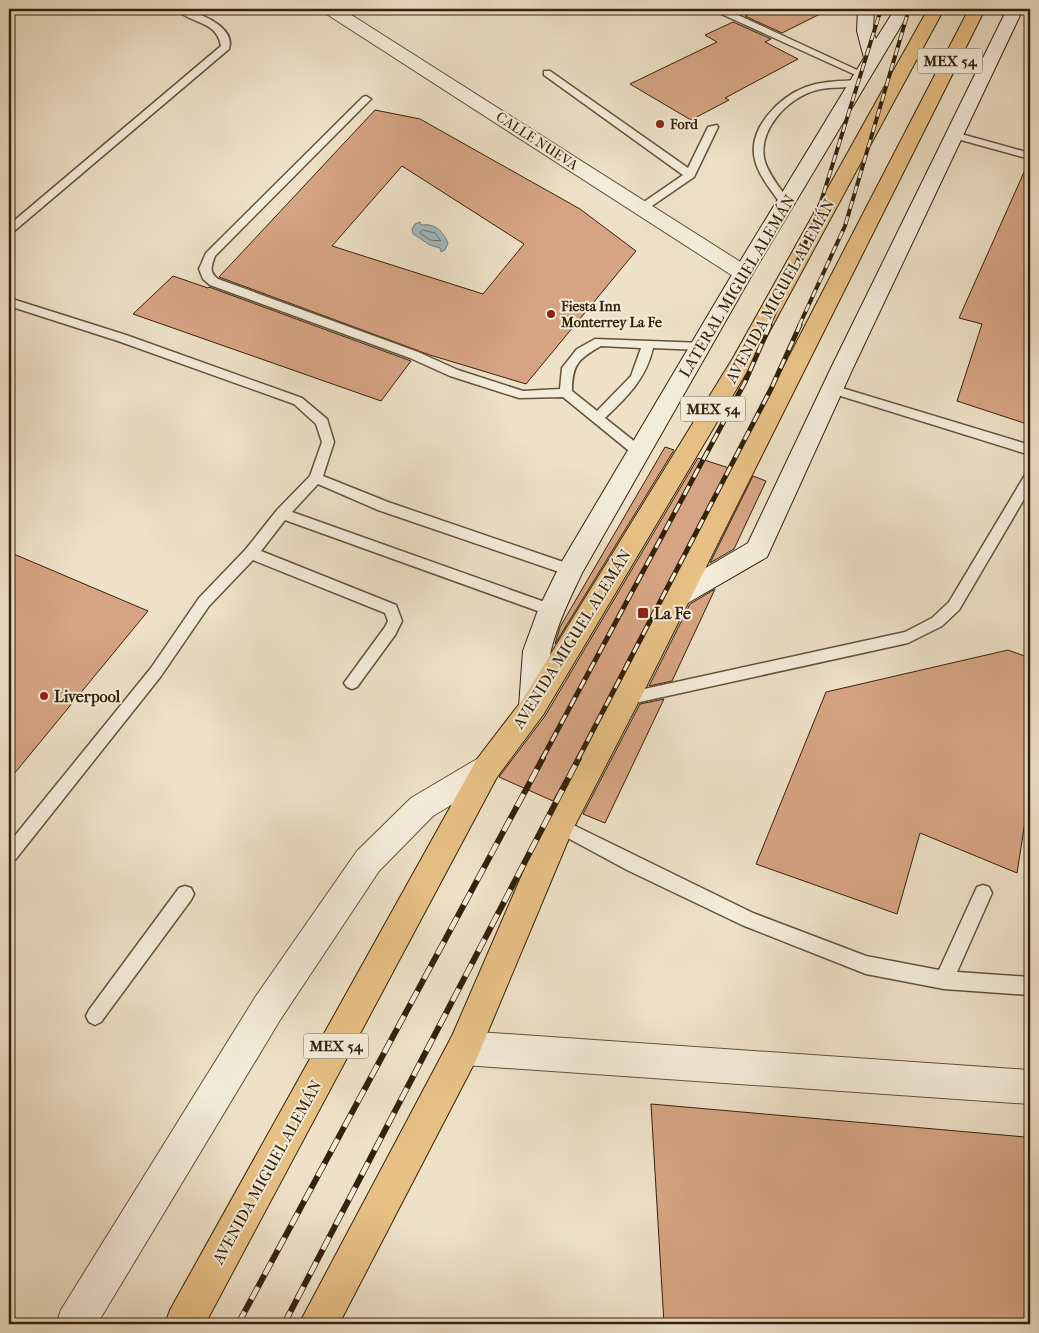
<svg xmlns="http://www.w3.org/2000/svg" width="1039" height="1333" font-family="'IM FELL French Canon',serif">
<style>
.water{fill:#9fbac1;stroke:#757d78}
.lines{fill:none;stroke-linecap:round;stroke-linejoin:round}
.shore{stroke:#6a6e66;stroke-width:1}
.building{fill:#d7a483;stroke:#35220b;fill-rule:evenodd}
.lane-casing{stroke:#63523a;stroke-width:3}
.street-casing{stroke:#63523a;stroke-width:2}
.secondary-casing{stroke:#35220b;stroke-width:2}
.highway-casing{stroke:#35220b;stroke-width:2}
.lane{fill:#f4ecdb;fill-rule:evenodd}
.street{fill:#f4ecdb;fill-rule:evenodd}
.secondary{fill:#f4ecdb;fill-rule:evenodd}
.highway{fill:#e7c084;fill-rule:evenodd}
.rail-far2-casing{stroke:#35220b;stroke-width:4}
.rail-far1-casing{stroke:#35220b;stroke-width:5}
.rail-casing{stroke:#35220b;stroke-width:6}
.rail-far2{stroke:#f4ecdb;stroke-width:2.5;stroke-dasharray:8;stroke-linecap:butt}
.rail-far1{stroke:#f4ecdb;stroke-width:3;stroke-dasharray:10;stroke-linecap:butt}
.rail{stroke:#f4ecdb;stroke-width:4.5;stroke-dasharray:14;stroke-linecap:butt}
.poi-dot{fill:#8f2418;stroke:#f4ecdb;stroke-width:2}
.labels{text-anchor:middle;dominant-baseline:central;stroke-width:4;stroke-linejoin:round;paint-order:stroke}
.far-poi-label{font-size:14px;font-weight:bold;fill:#35220b;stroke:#f4ecdb;text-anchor:start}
.far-street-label{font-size:14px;fill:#35220b;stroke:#f4ecdb}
.shield{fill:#f4ecdb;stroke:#6e5f49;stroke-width:1}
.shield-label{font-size:15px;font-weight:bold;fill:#35220b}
.street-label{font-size:16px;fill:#35220b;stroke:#f4ecdb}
.poi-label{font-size:16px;font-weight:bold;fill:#35220b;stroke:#f4ecdb;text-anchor:start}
</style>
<rect width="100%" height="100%" fill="#eee1c7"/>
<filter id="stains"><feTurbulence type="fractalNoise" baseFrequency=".004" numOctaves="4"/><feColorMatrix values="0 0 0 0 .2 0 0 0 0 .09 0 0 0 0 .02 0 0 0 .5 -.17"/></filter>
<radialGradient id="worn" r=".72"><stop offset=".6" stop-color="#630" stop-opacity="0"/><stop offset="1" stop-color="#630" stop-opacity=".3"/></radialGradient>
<path class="water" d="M 420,222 L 421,225 C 435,223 443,231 448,243 L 445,250 L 441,252 L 440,248 L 430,245 L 413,234 L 412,229 L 415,224 Z"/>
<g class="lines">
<path class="shore" d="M 423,230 L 435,233 L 441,241 L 430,240 L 420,233 Z"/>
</g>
<g class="building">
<path d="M 759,9 L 830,9 L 782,33 L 745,16 Z"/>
<path d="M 733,22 L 771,39 L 765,42 L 798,59 L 725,98 L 729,100 L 691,120 L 630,84 L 717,42 L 705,35 Z"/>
<path d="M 375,110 L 420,119 L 580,209 L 636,251 L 526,384 L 430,355 L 219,277 ZM 402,166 L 524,244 L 483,294 L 332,246 Z"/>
<path d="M 1029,161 L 1030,161 L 1030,425 L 957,401 L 982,324 L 959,318 Z"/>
<path d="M 173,276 L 208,288 L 209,287 L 411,361 L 381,401 L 133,314 Z"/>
<path d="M 665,447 L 674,450 L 555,644 L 560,627 Z"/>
<path d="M 698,458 L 729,468 L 614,690 L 553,801 L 499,777 L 545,716 Z"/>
<path d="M 753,476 L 766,481 L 734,549 L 710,563 Z"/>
<path d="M 9,552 L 148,611 L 9,780 Z"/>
<path d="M 715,589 L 672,681 L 649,686 L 690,604 Z"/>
<path d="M 1008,650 L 1030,658 L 1030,790 L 1017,873 L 920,833 L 897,914 L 756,864 L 826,692 Z"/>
<path d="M 664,699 L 605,823 L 583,814 L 640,704 Z"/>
<path d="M 651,1104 L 1025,1137 L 1030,1171 L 1030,1324 L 664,1324 Z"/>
</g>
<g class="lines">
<defs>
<g id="lane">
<path d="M 176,9 C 193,9 237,26 229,49 L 13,232 L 9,233 L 9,225 L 221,46 C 217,20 190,24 176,9 Z"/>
<path d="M 716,9 L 725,9 L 868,75 L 860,77 L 717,12 Z"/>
<path d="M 544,71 L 550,71 L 688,168 L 708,127 L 717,125 L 718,127 L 694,177 L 646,210 L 638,210 L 638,206 L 683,175 L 544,75 Z"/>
<path d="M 859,80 L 862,81 L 862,85 C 848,89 832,86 817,90 C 788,97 756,131 765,162 C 770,177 782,190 791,204 L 786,207 L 782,206 C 773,192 759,177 755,160 C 747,129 779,97 806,87 C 822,81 841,81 859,80 Z"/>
<path d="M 366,96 L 371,99 L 369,101 L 215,256 C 211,267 209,272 218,279 L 418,352 L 458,370 L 523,391 L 560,389 L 562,368 L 577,349 L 595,339 L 704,343 L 706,346 L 700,350 L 653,348 C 646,379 627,397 605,418 L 644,449 L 646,452 L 644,455 L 634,455 L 563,397 L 519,398 L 450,376 L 410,358 L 210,285 L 203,279 L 199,269 L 206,253 L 363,97 ZM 601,346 L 641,348 L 631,376 L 597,411 L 572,391 C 572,365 578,359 601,346 Z"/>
<path d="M 954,132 L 1030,153 L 1030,159 L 950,137 L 950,133 Z"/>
<path d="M 9,298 L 126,335 L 302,398 L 327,419 L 334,442 L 323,476 L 388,502 L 575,566 L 577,570 L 575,574 L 565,574 L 378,510 L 318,484 L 292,512 L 556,606 L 558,610 L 556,614 L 546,614 L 285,520 L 261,551 L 396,605 L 402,621 L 395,635 L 357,687 L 352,689 L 347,687 L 344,683 L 385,627 L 388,621 L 385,613 L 253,560 L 209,606 L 161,676 L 15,860 L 9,863 L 9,843 L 151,668 L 199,598 L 246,549 L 277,510 L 310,476 L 322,442 L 316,424 L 294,404 L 118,341 L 9,306 Z"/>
<path d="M 832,385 L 1030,445 L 1030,455 L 828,392 L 826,389 Z"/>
<path d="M 1030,473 L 1030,489 L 959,610 L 942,626 L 908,643 L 626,705 L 621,704 L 618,699 L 621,694 L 626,693 L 905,632 L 932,618 L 949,602 L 1025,475 Z"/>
<path d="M 559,818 L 753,913 L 866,956 L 939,970 L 977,887 L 983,885 L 989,887 L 992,893 L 957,972 L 1030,977 L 1030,995 L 944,989 L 866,974 L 742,925 L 627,870 L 553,830 L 551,825 L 553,820 Z"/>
<path d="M 185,886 L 191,888 L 194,894 L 191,900 L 101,1022 L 95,1025 L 89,1022 L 86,1016 L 89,1010 L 179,888 Z"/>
</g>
<g id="street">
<path d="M 323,9 L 342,9 L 750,268 L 753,273 L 750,278 L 743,280 L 736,278 L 325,13 Z"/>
<path d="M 487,755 L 497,759 L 502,768 L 497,777 L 433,816 L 379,871 L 280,1020 L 97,1324 L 56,1324 L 61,1310 L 256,996 L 357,851 L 411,798 L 477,759 Z"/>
<path d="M 464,1031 L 1030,1070 L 1030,1104 L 464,1065 L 452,1060 L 447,1048 L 452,1036 Z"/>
</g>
<g id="secondary">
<path d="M 858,9 L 874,9 L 873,31 L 876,39 L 895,9 L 911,9 L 753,273 L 582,573 C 570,598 558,623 551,650 C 546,671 553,695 543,715 L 533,719 L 523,715 L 519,707 L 523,651 L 538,610 L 561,563 L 733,273 L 864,58 L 857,31 Z"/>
<path d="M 1007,9 L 1023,9 L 853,368 L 767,557 L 686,604 L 677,607 L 668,604 L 664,597 L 668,590 L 748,543 L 831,368 Z"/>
</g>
<g id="highway">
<path d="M 928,9 L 944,9 L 755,358 L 543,715 L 497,777 L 205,1324 L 165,1324 L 170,1310 L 477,759 L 523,699 L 733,358 Z"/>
<path d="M 969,9 L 985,9 L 636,707 L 572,831 L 476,1060 L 339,1324 L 299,1324 L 452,1036 L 548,815 L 616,691 Z"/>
</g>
</defs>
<use href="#lane" class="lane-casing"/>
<use href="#street" class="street-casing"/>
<use href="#secondary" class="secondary-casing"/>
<use href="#highway" class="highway-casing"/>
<use href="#lane" class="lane"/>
<use href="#street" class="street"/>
<use href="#secondary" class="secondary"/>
<use href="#highway" class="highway"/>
<defs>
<g id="rail-far2">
<path d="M 769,326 L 815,221 L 881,9"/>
<path d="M 799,326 L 845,226 L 909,9"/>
</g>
<g id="rail-far1">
<path d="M 542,759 L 745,382 L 770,325"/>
<path d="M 578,759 L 771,389 L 800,325"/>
</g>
<g id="rail">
<path d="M 238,1324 L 543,758"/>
<path d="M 284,1324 L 579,758"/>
</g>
</defs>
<use href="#rail-far2" class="rail-far2-casing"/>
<use href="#rail-far1" class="rail-far1-casing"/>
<use href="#rail" class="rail-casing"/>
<use href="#rail-far2" class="rail-far2"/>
<use href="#rail-far1" class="rail-far1"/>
<use href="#rail" class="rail"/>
</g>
<g class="poi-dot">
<circle cx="660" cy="124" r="5"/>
<circle cx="551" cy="314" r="5"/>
<rect x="637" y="607" width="12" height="12" rx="2.5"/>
<circle cx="44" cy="696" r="5"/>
</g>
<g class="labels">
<g class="far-poi-label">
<text x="670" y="124">Ford</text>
<text x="561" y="306">Fiesta Inn<tspan x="561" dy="16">Monterrey La Fe</tspan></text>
</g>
<g class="far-street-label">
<text transform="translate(537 141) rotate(33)">CALLE NUEVA</text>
</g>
<g class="shield">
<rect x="917.5" y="48.5" width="65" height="25" rx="4"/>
<rect x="680.5" y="396.5" width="65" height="25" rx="4"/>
<rect x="303.5" y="1033.5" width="65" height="25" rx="4"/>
</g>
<g class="shield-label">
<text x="950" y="61">MEX 54</text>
<text x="713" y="409">MEX 54</text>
<text x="336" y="1046">MEX 54</text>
</g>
<g class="street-label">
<text transform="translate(737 286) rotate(-59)">LATERAL MIGUEL ALEMÁN</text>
<text transform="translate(780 291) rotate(-61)">AVENIDA MIGUEL ALEMÁN</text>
<text transform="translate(572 639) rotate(-58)">AVENIDA MIGUEL ALEMÁN</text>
<text transform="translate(267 1172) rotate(-61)">AVENIDA MIGUEL ALEMÁN</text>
</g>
<g class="poi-label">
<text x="654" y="613">La Fe</text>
<text x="54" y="696">Liverpool</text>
</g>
</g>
<rect width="1039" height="1333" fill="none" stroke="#eee1c7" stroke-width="30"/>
<rect x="10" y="10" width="1019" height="1313" fill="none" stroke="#35220b" stroke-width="2.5"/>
<rect x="15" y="15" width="1009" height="1303" fill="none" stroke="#35220b"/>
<rect width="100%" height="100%" filter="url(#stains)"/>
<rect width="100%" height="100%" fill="url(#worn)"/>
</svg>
